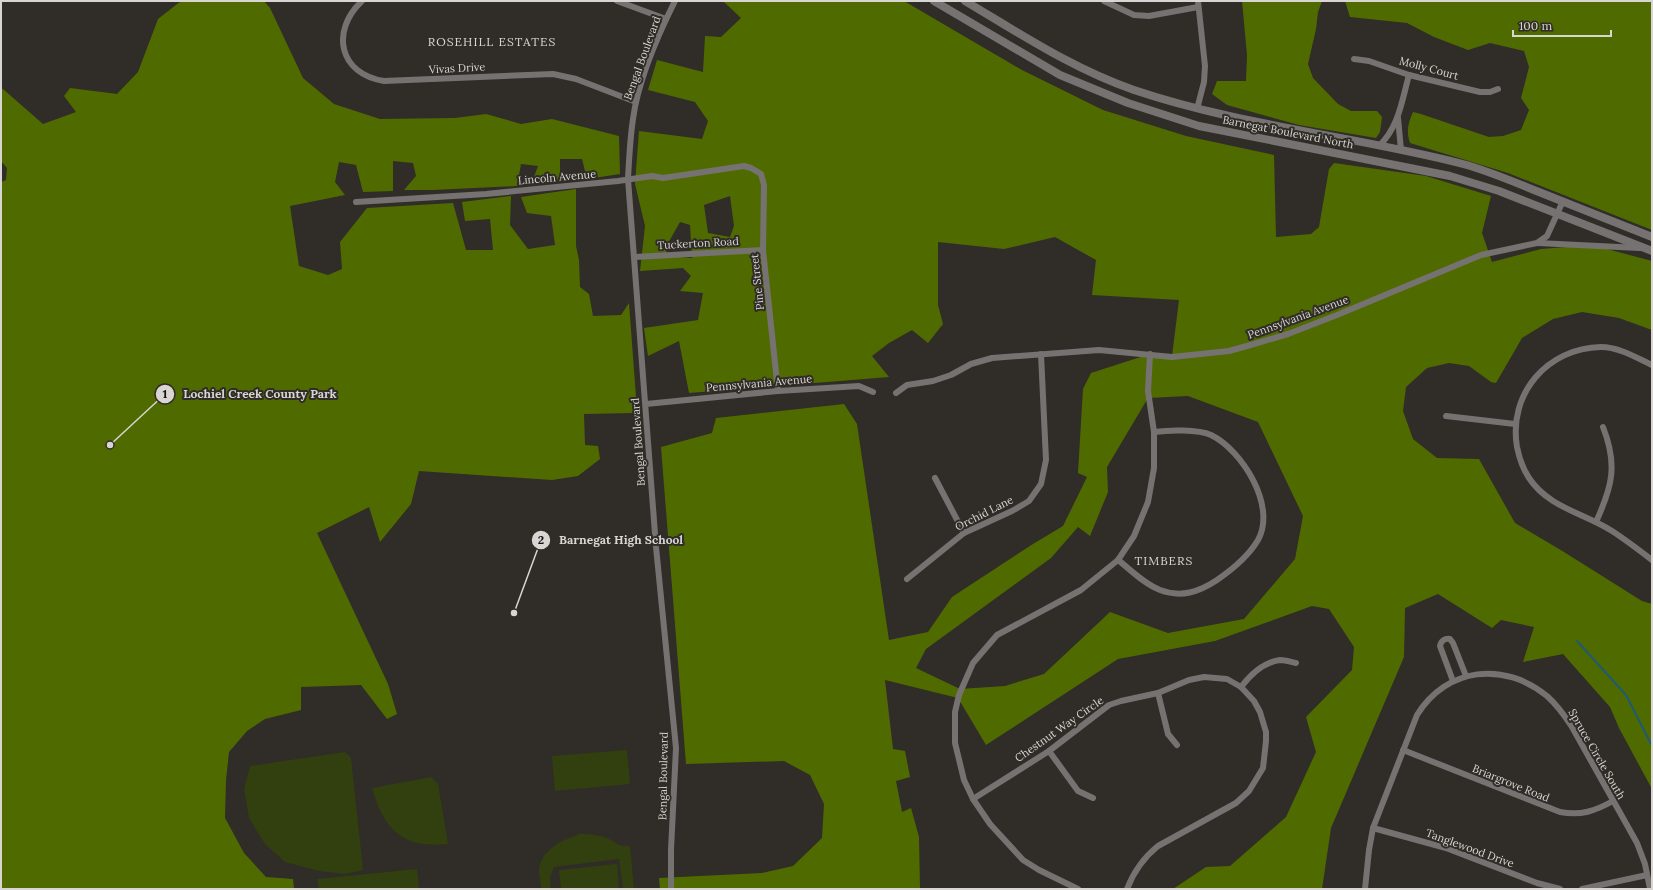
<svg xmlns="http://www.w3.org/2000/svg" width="1653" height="890" font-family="Lora,serif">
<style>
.green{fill:#31400e}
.forest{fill:#4f6b00;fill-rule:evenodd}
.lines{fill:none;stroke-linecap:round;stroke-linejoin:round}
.stream{stroke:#205975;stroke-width:2}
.minor{stroke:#767271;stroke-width:6}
.tertiary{stroke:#767271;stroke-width:8}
.labels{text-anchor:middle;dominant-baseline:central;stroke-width:4;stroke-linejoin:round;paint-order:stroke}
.street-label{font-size:11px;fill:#d8d5d2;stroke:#302c27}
.neighbourhood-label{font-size:12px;letter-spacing:1px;fill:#d8d5d2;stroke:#302c27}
.leader{fill:none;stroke:#d8d5d2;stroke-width:1.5}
.callout-dot{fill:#d8d5d2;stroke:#302c27;stroke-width:1.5}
.mark-label{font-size:12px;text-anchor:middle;font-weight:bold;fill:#111}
.callout-label{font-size:12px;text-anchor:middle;font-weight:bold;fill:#d8d5d2;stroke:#302c27;stroke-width:4;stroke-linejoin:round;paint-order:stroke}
</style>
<rect width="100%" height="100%" fill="#302c27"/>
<g class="green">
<path d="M 627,750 L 630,784 L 555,791 L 552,756 Z"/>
<path d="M 345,752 L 351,758 L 363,870 L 345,874 L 319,871 L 285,862 L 265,844 L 249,818 L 244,789 L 250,766 Z"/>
<path d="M 431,777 L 438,784 L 448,844 C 403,849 384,830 372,788 Z"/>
<path d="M 580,834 C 590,834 600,835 609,839 C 620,845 617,846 630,846 L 634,889 L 623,889 L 619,859 L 554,867 L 550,877 L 551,889 L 541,889 C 541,883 539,876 539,870 C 541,849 563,840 580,834 Z"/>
<path d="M 617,864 L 619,889 L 561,889 L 559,870 Z"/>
<path d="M 417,869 L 419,889 L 319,889 L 317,879 Z"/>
</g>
<g class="forest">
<path d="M 181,1 L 264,1 L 270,8 L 303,78 L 334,104 L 380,119 L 455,118 L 486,114 L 521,124 L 552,119 L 619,136 L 620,174 L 587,179 L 582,159 L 560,159 L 560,182 L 531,185 L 538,166 L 521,164 L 517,186 L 433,190 L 404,190 L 416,176 L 413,163 L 393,161 L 393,191 L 363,192 L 356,165 L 339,162 L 335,182 L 345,195 L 290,206 L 299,266 L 328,275 L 342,269 L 340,242 L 367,208 L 453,203 L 466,250 L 493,250 L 490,219 L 465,221 L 462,202 L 511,196 L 510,225 L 528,249 L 555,245 L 551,216 L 527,213 L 521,197 L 576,189 L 576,246 L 579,260 L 580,287 L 589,294 L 593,316 L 621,315 L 629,303 L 636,397 L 634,413 L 584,414 L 585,445 L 598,446 L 600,459 L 578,476 L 552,480 L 419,471 L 411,504 L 380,542 L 369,507 L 317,533 L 388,684 L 397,714 L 387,719 L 361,685 L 301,687 L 301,710 L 265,719 L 247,731 L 229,752 L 226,780 L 225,818 L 244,853 L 266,877 L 293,879 L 294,889 L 1,889 L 1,182 L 6,180 L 7,168 L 1,161 L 1,89 L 3,89 L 43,124 L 76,112 L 64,96 L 70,88 L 117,94 L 138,72 L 158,19 Z"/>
<path d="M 724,1 L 904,1 L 1022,70 L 1103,110 L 1186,136 L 1274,155 L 1276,237 L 1311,234 L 1319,227 L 1329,169 L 1334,163 L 1426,176 L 1491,196 L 1482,233 L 1492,262 L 1541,249 L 1592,245 L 1652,261 L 1652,330 L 1619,318 L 1582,312 L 1553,319 L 1522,338 L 1496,383 L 1491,382 L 1469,366 L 1449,363 L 1427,368 L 1406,387 L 1403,411 L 1413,439 L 1437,458 L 1479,459 L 1515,523 L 1564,552 L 1642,601 L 1652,604 L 1652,789 L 1619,728 L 1610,707 L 1563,654 L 1523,662 L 1534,627 L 1501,620 L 1492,628 L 1438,594 L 1405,608 L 1404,657 L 1331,828 L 1322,889 L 1173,889 L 1206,867 L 1230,866 L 1286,817 L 1316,752 L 1306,717 L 1352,670 L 1354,647 L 1329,609 L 1312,606 L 1215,641 L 1118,659 L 986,745 L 958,698 L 885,680 L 893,749 L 905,751 L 910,777 L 896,781 L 902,812 L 911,808 L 919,837 L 920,889 L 660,889 L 659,878 L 762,873 L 793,866 L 822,838 L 824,804 L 810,775 L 784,761 L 686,764 L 661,447 L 712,433 L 716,418 L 844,404 L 857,424 L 889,640 L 928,632 L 952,597 L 1033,544 L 1063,526 L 1087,477 L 1078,473 L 1083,389 L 1091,373 L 1150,354 L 1172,356 L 1179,300 L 1092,295 L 1096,260 L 1055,237 L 1004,249 L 938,242 L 938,305 L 943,324 L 928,343 L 912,330 L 889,343 L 872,356 L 889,377 L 689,393 L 679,341 L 648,356 L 644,328 L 698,320 L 703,293 L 680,291 L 691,276 L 683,268 L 640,271 L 645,226 L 635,184 L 639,131 L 702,139 L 708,121 L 695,102 L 648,90 L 657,60 L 703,72 L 705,36 L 721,37 L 741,18 L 724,2 ZM 730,196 L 734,226 L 730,237 L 708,233 L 704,205 ZM 680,222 L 690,225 L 692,258 L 666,256 L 667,245 ZM 1188,396 L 1258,422 L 1303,516 L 1295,559 L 1244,619 L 1168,633 L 1110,612 L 1044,674 L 1005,686 L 960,689 L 916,668 L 926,649 L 1051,558 L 1078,527 L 1090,536 L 1108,492 L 1107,467 L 1148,398 Z"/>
<path d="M 1242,1 L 1322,1 L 1318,12 L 1316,29 L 1308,64 L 1313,78 L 1338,104 L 1351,111 L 1377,111 L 1382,117 L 1380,132 L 1376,138 L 1299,125 L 1227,105 L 1212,94 L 1217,81 L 1246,81 L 1247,55 Z"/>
<path d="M 1345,1 L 1652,1 L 1652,230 L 1508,173 L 1410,143 C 1406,131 1408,123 1413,112 L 1421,114 L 1489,137 L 1503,136 L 1521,130 L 1529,110 L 1521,98 L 1529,67 L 1524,51 L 1490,43 L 1468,50 L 1434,37 L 1407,23 L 1350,17 Z"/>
</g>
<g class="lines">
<path class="stream" d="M 1577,641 L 1626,695 L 1652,746"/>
<g class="minor">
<path d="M 362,1 C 330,31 339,74 384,81 L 553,74 L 576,79 L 636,102"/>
<path d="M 617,1 L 666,19"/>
<path d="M 1104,1 L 1134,15 L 1149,16 L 1198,7"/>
<path d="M 1354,59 L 1369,61 L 1409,75 L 1480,92 L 1490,92 L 1498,89"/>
<path d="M 1197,109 L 1204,82 L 1205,66 L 1198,1"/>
<path d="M 1398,118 L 1401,150"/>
<path d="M 1379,146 C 1399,127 1402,100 1409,75"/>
<path d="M 356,202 L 486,194 L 618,181 L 652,176 L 663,178 L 744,166 L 751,168 L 761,174 L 764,185 L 763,250 L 778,391"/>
<path d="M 1538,243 L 1639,248"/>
<path d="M 635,257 L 763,250"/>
<path d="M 1652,365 C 1637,358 1619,347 1601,347 C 1547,348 1508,394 1517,447 C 1519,457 1523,469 1529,478 C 1549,508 1584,513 1612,531 C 1626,540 1639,550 1652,560"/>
<path d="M 896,393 L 907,385 L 933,381 L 951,375 L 971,364 L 992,358 L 1099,350 L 1172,357 L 1229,351 L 1254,344 L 1288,334 L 1337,315 L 1481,255 L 1537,243 L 1547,236 L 1563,201"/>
<path d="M 646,404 L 778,391 L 859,386 L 873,392"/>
<path d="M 1446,416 L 1515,424"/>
<path d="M 935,478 L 964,533"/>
<path d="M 1596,522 C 1612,487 1618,465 1603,427"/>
<path d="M 1118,560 C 1131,570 1144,584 1160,590 C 1181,598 1199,592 1217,580 C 1233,569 1248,557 1258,540 C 1277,506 1242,450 1211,435 C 1198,429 1168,430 1154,432"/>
<path d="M 907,579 L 964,533 L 1012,511 L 1029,501 L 1041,484 L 1046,460 L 1041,354"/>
<path d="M 1453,681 L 1440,646 C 1441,641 1445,638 1450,639 L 1453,643 L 1466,676"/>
<path d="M 1241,687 C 1251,674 1264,662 1280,660 C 1285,660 1291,662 1296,663"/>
<path d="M 1158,693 L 1168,734 L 1177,745"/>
<path d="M 1403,750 L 1560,812 C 1581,816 1595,811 1613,801"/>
<path d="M 1049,751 L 1078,791 L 1093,798"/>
<path d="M 973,799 L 1049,751 L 1109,705 L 1121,701 L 1158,693 L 1189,680 L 1204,677 L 1227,679 L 1241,687 L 1254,701 L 1260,712 L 1266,732 L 1266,741 L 1263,768 L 1249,791 L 1236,803 L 1158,846 C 1143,858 1134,871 1127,889"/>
<path d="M 1373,828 L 1446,848 L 1537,883 L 1560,889"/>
<path d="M 671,889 L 671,850 L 676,748 L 656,547 L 628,179 C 629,159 630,139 633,119 C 638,81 658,35 675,1"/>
<path d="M 1078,889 L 1039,870 L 1023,860 L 990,824 L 973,799 L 964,780 L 955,743 L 955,712 L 959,695 L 973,663 L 997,635 L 1081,590 L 1118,560 L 1134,536 L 1148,502 L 1154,468 L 1154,432 L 1148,391 L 1150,354"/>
<path d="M 1365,889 L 1369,850 L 1373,828 L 1417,715 C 1447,667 1504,661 1547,696 C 1557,705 1565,716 1572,727 L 1637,843 L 1645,864 L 1650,889"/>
<path d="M 1582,889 L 1647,875"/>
</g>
<g class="tertiary">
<path d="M 934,1 L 1060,75 L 1128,103 L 1199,126 L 1450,176 L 1499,191 L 1652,251"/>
<path d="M 965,1 C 1019,33 1073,69 1134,90 C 1241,126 1354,136 1463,164 C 1489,171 1514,182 1539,192 C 1577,207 1614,222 1652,237"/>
</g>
</g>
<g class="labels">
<g class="street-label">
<text transform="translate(642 58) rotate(-70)">Bengal Boulevard</text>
<text transform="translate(457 68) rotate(-3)">Vivas Drive</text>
<text transform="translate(1429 68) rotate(15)">Molly Court</text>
<text transform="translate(1288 132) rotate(11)">Barnegat Boulevard North</text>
<text transform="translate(557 177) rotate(-5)">Lincoln Avenue</text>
<text transform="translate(698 243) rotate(-3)">Tuckerton Road</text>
<text transform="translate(757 282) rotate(-96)">Pine Street</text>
<text transform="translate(1298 317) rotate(-20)">Pennsylvania Avenue</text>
<text transform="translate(759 383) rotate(-5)">Pennsylvania Avenue</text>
<text transform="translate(638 442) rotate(-94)">Bengal Boulevard</text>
<text transform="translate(984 513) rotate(-27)">Orchid Lane</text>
<text transform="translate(1059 729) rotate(-35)">Chestnut Way Circle</text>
<text transform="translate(1597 754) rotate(60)">Spruce Circle South</text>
<text transform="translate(663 776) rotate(-89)">Bengal Boulevard</text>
<text transform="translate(1511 783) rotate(22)">Briargrove Road</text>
<text transform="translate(1470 848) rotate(20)">Tanglewood Drive</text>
</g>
<g class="neighbourhood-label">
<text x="492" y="41">ROSEHILL ESTATES</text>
<text x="1164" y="560">TIMBERS</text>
</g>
</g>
<path class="leader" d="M110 445L165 394M514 613L541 540"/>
<g class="callout-dot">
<circle cx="110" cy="445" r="4"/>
<circle cx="514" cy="613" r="4"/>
<circle cx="165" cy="394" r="10"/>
<circle cx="541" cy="540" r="10"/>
</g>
<g class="mark-label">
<text x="165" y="398">1</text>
<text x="541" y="544">2</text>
</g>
<g class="callout-label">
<text x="260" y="398">Lochiel Creek County Park</text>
<text x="621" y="544">Barnegat High School</text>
</g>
<rect width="1653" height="890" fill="none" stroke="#d8d5d2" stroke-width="4"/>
<path d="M1513 30v6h98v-6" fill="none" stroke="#d8d5d2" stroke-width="2"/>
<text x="1519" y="30" font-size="12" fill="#d8d5d2" stroke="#302c27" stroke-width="3" paint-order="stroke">100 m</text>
</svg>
